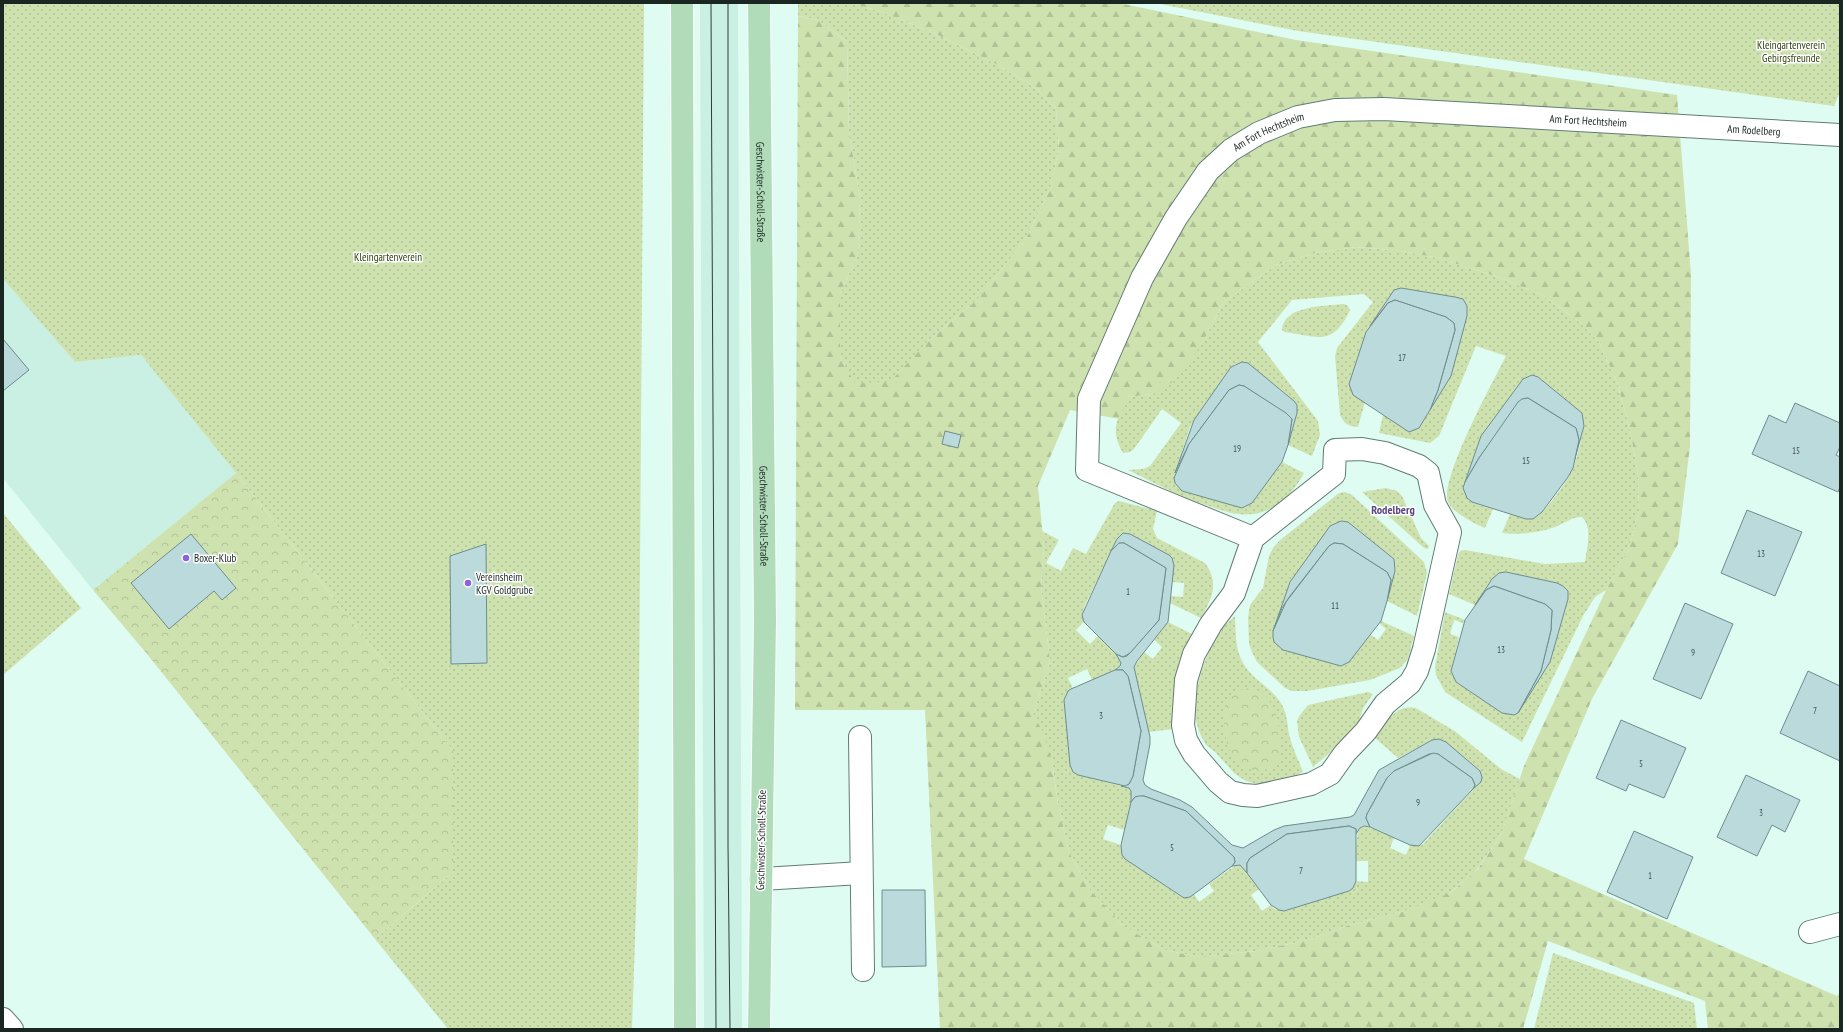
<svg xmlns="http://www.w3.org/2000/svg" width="1843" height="1032" font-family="'PT Sans Narrow',sans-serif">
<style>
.built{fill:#c9f0e3}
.grass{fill:url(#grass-dots)}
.forest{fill:url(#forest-firs);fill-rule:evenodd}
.park{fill:url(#park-crowns)}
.building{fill:#badadb;stroke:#6e8c8d}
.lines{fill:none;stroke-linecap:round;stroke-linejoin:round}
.minor-casing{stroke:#617c74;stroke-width:24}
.major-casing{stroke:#fff;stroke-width:24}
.minor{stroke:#fff;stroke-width:22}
.major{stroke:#b0dcb9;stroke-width:22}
.tram{stroke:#2f3d38;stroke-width:1}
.poi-dot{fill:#8d62dc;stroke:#fff;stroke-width:1.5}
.labels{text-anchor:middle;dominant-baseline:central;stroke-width:3;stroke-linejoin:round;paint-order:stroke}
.number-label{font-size:9px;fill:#425350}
.park-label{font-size:11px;fill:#30400c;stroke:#fff}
.street-label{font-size:11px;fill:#1a2622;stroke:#fff}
.poi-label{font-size:11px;fill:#1a2622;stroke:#fff;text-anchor:start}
.neighbourhood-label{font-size:12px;font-weight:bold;fill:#5b4785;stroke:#fff}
</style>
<defs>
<pattern id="grass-dots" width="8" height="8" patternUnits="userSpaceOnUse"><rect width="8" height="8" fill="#cee2af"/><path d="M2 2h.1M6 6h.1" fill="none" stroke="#b0c296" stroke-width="1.8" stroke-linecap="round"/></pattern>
<pattern id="forest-firs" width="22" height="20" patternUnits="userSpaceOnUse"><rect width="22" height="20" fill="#cee2af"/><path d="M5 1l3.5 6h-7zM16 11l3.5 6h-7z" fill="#b0c296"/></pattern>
<pattern id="park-crowns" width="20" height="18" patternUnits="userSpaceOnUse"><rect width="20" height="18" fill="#cee2af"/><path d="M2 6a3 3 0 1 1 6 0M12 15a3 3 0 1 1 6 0" fill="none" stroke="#b0c296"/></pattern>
</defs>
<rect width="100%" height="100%" fill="#defcf2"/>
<g class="built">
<path d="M 700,3 L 738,3 L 742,1029 L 704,1029 Z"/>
<path d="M 3,279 L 75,362 L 141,355 L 236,473 L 93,590 L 3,478 Z"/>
</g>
<g class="grass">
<path d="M 3,3 L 644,3 L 638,850 L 632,1029 L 448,1029 L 375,939 L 453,872 L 453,751 L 236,473 L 141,355 L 75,362 L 3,279 Z"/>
<path d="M 798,3 L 852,3 L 882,12 L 938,35 L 996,64 L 1036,88 L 1056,109 L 1059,149 L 1050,189 L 1026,239 L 978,299 L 929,340 L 890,383 L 854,383 L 840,358 L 840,294 L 858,254 L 860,198 L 849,132 L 847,42 L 818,20 L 798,16 Z"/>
<path d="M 1155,3 L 1840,3 L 1840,92 L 1834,106 L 1298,31 Z"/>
<path d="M 1356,247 L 1402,251 L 1438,258 L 1498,277 L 1542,295 L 1581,323 L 1599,342 L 1617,382 L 1630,430 L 1638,475 L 1639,511 L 1629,548 L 1606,590 L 1595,597 L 1583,616 L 1522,742 L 1445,692 L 1436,675 L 1435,667 L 1445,612 L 1465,620 L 1463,623 L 1454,620 L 1450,634 L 1459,637 L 1451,671 L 1456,682 L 1502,713 L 1514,715 L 1518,713 L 1550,662 L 1568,599 L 1568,591 L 1563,586 L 1557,583 L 1506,572 C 1491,574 1483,593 1475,605 L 1449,594 L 1458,555 L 1460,551 L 1465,550 L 1545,564 L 1585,562 C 1587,547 1593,528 1582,517 C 1570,517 1563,525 1552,528 C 1537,533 1517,535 1502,533 L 1510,514 L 1533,519 C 1544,514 1568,481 1573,468 C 1578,454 1586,427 1582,413 L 1538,377 L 1532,375 L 1523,379 L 1481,436 L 1463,488 C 1467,503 1480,505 1493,509 L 1485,528 C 1476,525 1451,511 1448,502 C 1439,480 1494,380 1506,356 L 1476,346 L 1439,436 L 1430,443 L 1379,433 L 1383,415 L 1365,402 L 1358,427 C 1348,426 1344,424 1340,415 L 1335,356 L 1337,348 L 1373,302 L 1364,294 L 1292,300 L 1258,342 L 1318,421 L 1320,435 L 1312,456 L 1288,445 L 1292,400 L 1248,363 L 1235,364 L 1231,367 L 1190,427 L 1175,473 L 1175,483 L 1179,488 L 1242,508 L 1252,503 L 1282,462 L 1304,473 C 1291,498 1269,518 1239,514 C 1228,513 1217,509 1206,505 C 1179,496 1154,483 1128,470 L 1143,469 L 1150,466 L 1181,423 L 1162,409 L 1134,449 L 1130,452 L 1123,453 C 1109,429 1118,420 1127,397 L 1153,394 L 1201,345 L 1224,302 L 1276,265 L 1315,253 Z"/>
<path d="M 1344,304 L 1348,306 L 1350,310 C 1332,348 1318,336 1284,332 L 1282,330 C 1283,305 1326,306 1344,304 Z"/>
<path d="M 1386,488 L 1397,491 L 1402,496 L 1421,538 L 1429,546 L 1428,549 L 1424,548 L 1362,492 Z"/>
<path d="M 1345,492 L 1352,495 L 1424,562 L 1427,573 L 1417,616 L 1387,601 L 1395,571 L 1394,559 L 1348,522 L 1341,521 L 1330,526 L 1290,582 L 1273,631 L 1274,642 L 1283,650 L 1341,666 L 1349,662 L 1370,634 L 1378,640 L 1386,629 L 1379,623 L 1381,621 L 1414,636 L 1408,659 L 1400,668 L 1370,680 L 1307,691 L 1292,691 L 1285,688 L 1257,662 L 1252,652 L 1249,644 L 1248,617 L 1250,605 L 1263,588 L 1269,556 L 1273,548 L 1279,541 L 1339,493 Z"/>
<path d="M 1119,501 L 1157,511 L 1153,529 L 1157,538 L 1205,563 C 1220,584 1212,598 1201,618 L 1170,603 L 1171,596 L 1183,597 L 1184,583 L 1172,582 L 1174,565 L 1172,558 L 1130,534 L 1123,533 L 1117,539 L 1085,605 L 1082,615 L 1084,622 L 1076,630 L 1090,644 L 1098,636 L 1116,654 L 1121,663 C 1118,672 1100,676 1092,680 L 1087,669 L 1068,678 L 1073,688 L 1068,691 L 1064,700 L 1071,769 L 1079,775 L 1129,788 L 1131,791 L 1131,802 L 1125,830 L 1108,825 L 1103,839 L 1121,845 L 1122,855 L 1125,859 L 1180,896 L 1184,898 L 1194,894 L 1199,902 L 1214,891 L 1209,884 L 1237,864 L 1244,867 L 1259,889 L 1251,895 L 1262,911 L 1271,905 L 1274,909 L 1284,911 L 1349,891 L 1353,888 L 1356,881 L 1368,882 L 1368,861 L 1356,861 C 1357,819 1357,822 1394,838 L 1390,848 L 1406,855 L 1410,845 L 1419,846 L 1423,844 L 1480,782 L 1482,777 L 1480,771 L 1439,739 L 1432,740 L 1398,758 L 1374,737 C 1386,723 1396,703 1416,708 L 1456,732 L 1501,769 L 1520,779 L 1501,835 L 1475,872 L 1447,895 L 1405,911 L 1350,925 L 1308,940 L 1256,951 L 1200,957 L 1165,950 L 1125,927 L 1090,890 L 1069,852 L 1058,804 L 1052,761 L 1033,714 L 1050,662 L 1041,585 L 1044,548 L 1042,531 L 1059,540 L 1046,563 L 1061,571 L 1073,548 L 1086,554 L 1115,503 Z"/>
<path d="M 3,513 L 81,608 L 3,675 Z"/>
<path d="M 1235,616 C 1236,644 1235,661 1259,681 C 1267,688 1277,695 1282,705 C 1288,715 1287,727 1290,738 C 1293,749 1299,761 1303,772 L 1272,786 L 1261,785 L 1246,781 L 1235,774 L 1215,752 L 1206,745 L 1200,734 L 1194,715 L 1198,683 L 1203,666 L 1213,641 L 1220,630 Z"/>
<path d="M 1168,622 L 1192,634 L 1180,659 L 1178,669 L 1173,729 L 1149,732 L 1134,667 L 1144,652 L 1153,659 L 1162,647 L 1154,640 Z"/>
<path d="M 1368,692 L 1373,694 L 1363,708 L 1358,725 L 1350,736 L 1313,767 L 1299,737 L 1297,721 L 1300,715 L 1308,705 Z"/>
<path d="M 1553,953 L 1694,1003 L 1697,1029 L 1534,1029 Z"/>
</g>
<path class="forest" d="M 852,3 L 1119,3 L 1296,40 L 1677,95 L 1691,275 L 1690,446 L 1678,544 L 1592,699 L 1524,859 L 1589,888 L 1837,996 L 1840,992 L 1840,1029 L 1708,1029 L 1705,1001 L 1548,941 L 1523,1029 L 940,1029 L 925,710 L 795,710 L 798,16 L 818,20 L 847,42 L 849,132 L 860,198 L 858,254 L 840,294 L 840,358 L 855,383 L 890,382 L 929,340 L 978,299 L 1026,239 L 1050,189 L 1059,149 L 1056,109 L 1036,88 L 996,64 L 938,35 L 882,12 ZM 1356,247 L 1402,251 L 1438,258 L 1498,277 L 1542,295 L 1581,323 L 1599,342 L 1617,382 L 1630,430 L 1638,475 L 1639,511 L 1629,548 L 1606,590 L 1524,766 L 1501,835 L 1477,870 L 1450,893 L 1405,911 L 1350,925 L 1308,940 L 1256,951 L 1200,957 L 1165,950 L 1125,927 L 1090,890 L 1069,852 L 1058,804 L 1052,761 L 1044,734 L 1033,714 L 1050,662 L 1041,585 L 1044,548 L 1038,486 L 1070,410 L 1119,419 L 1127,397 L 1153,394 L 1174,381 L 1201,345 L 1224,302 L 1276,265 L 1315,253 Z"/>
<g class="park">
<path d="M 236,473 L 453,751 L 453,872 L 375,939 L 147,654 L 93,590 Z"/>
<path d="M 1254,688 C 1271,698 1277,710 1279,730 C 1280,739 1282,754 1277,763 C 1273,767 1269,769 1264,770 C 1236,775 1223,743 1224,720 C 1224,709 1228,701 1234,692 L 1243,689 Z"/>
</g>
<g class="building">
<path d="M 1401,288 L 1455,297 L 1463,299 L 1467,306 L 1467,316 L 1451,376 L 1430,410 L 1438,390 L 1455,330 L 1454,323 L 1446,317 L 1395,300 L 1388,303 L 1370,326 L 1394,290 Z"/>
<path d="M 1395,300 L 1446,317 L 1454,323 L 1455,330 L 1438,390 L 1430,410 L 1419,428 L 1409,432 L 1353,395 L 1349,384 L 1366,332 L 1388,303 Z"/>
<path d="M 3,339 L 29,370 L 3,391 Z"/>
<path d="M 1242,362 L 1248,363 L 1294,401 L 1297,405 L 1297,413 L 1288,445 L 1292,419 L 1289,416 L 1244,386 L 1239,385 L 1229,390 L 1189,444 L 1175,473 L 1194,420 L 1231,367 Z"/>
<path d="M 1532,375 L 1538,377 L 1582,413 L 1584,426 L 1574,462 L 1579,440 L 1576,428 L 1533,401 L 1528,398 L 1522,399 L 1479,458 L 1465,482 L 1481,436 L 1523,379 Z"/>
<path d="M 1239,385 L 1244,386 L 1286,413 L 1292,419 L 1288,445 L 1282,462 L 1252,503 L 1242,508 L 1182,491 L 1175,483 L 1174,478 L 1189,444 L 1229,390 Z"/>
<path d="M 1528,398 L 1576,428 L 1579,440 L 1573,468 L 1568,477 L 1542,512 L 1533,519 L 1526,519 L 1472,502 L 1467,498 L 1463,488 L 1465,482 L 1479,458 L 1518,402 L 1522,399 Z"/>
<path d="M 1795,403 L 1840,423 L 1840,447 L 1836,455 L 1840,457 L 1840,487 L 1838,492 L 1752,454 L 1769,415 L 1786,423 Z"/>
<path d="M 945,431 L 961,435 L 958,448 L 942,444 Z"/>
<path d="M 1747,510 L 1802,532 L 1775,596 L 1721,573 Z"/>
<path d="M 1341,521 L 1348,522 L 1394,559 L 1395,571 L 1387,601 L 1391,580 L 1387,572 L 1343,544 L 1334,543 L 1329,546 L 1290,596 L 1282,608 L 1273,631 L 1290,582 L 1330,526 Z"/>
<path d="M 1123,533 L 1130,534 L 1169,555 L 1172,558 L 1174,565 L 1168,622 L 1137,661 L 1134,667 L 1150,737 L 1150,744 L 1143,780 L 1145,785 L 1151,789 L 1180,800 L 1192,807 L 1232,845 L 1243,848 L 1274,830 L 1284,826 L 1350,817 L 1354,815 L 1379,770 L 1432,740 L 1439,739 L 1446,742 L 1480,771 L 1482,777 L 1481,782 L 1473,789 L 1475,785 L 1472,778 L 1438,754 L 1429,754 L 1394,771 L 1387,778 L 1367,814 L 1366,818 L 1370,827 L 1364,826 L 1360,828 L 1356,834 L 1356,829 L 1349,826 L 1287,834 L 1250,858 L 1247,863 L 1247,873 L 1240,865 L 1232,866 L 1235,862 L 1234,857 L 1186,811 L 1144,796 L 1135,797 L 1131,802 L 1131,791 L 1129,788 L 1121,786 L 1129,784 L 1133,776 L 1141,731 L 1128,676 L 1123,670 L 1115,670 L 1120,666 L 1121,663 L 1116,654 L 1123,657 L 1127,656 L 1159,620 L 1166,568 L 1124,543 L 1119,543 L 1111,551 L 1117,539 Z"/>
<path d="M 191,534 L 236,588 L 222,600 L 214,591 L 169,629 L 131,583 Z"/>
<path d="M 1119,543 L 1124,543 L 1166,568 L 1159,620 L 1130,653 L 1123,657 L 1116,654 L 1084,622 L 1082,615 L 1111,551 Z"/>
<path d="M 1334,543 L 1343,544 L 1387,572 L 1391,580 L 1387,601 L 1381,621 L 1349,662 L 1341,666 L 1283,650 L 1274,642 L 1273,637 L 1273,631 L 1286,602 L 1329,546 Z"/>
<path d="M 486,544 L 487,663 L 451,664 L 450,556 Z"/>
<path d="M 1506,572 L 1557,583 L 1563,586 L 1568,591 L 1568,599 L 1550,662 L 1518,713 L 1541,671 L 1551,630 L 1552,610 L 1545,604 L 1494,586 L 1486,590 L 1475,605 L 1492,579 L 1499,573 Z"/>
<path d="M 1494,586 L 1545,604 L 1552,610 L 1551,630 L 1541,671 L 1518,713 L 1514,715 L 1502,713 L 1456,682 L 1451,671 L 1465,620 L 1486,590 Z"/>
<path d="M 1685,603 L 1733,624 L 1701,699 L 1653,679 Z"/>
<path d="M 1115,670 L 1123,670 L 1128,676 L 1141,731 L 1133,776 L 1129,784 L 1125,786 L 1078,775 L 1073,772 L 1070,765 L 1064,700 L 1068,691 L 1071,689 Z"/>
<path d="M 1808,671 L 1840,686 L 1840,761 L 1780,733 Z"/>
<path d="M 1621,720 L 1686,748 L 1664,798 L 1629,784 L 1626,791 L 1596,778 Z"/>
<path d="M 1433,753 L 1438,754 L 1472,778 L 1475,785 L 1473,789 L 1419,846 L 1410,845 L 1370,827 L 1366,818 L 1367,814 L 1387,778 L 1394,771 Z"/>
<path d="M 1746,775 L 1800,800 L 1785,832 L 1772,825 L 1757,856 L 1717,837 Z"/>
<path d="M 1139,796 L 1144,796 L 1186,811 L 1234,857 L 1235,862 L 1232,866 L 1190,897 L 1184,898 L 1125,859 L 1122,855 L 1121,845 L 1131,802 L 1135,797 Z"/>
<path d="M 1349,826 L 1356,829 L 1356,881 L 1353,888 L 1349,891 L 1284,911 L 1279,910 L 1271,905 L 1247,873 L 1247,863 L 1250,858 L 1287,834 Z"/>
<path d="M 1634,831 L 1693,857 L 1667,919 L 1607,892 Z"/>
<path d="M 882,890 L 925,890 L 926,966 L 882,967 Z"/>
</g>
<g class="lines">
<defs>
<g id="minor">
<path id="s1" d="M 1253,538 L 1334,474 L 1335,450 L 1362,449 L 1385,453 L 1419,466 L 1428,473 L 1435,505 L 1450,532 L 1424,649 L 1417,671 L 1410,683 L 1385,704 L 1366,731 L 1345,753 L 1330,774 L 1311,784 L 1257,796 L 1243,795 L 1230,792 L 1218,782 L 1194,754 L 1186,740 L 1183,725 L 1186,680 L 1194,654 L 1211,624 L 1234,593 L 1253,538 L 1087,470 L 1089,399 L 1142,278 L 1176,218 L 1208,171 L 1231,150 L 1259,133 L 1298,117 L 1335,110 L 1384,109 L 1840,135"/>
<path d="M 860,737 L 863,970"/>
<path d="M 761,879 L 861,873"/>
<path d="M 1810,932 L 1840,924"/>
<path d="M 3,1019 L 12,1029"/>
</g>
<g id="major">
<path d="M 682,3 L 685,1029"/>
<path id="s2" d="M 759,3 L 765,620 L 759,1029"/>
</g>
</defs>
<use href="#minor" class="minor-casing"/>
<use href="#major" class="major-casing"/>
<use href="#minor" class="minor"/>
<use href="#major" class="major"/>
<g class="tram">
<path d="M 711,3 L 716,1029"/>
<path d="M 728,3 L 728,845 L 730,1029"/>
</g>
</g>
<g class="poi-dot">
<circle cx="186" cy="558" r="4"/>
<circle cx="468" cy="583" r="4"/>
</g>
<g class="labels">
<g class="number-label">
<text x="1402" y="357">17</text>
<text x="1237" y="448">19</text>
<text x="1796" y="450">15</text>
<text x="1526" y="460">15</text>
<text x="1761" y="553">13</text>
<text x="1128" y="591">1</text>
<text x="1335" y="605">11</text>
<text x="1501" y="649">13</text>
<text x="1693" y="652">9</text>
<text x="1815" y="710">7</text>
<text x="1101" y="715">3</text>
<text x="1641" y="763">5</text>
<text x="1418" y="802">9</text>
<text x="1761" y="812">3</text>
<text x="1172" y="847">5</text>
<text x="1301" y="870">7</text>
<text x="1650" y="875">1</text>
</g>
<g class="park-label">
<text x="1791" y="45">Kleingartenverein<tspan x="1791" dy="13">Gebirgsfreunde</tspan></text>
<text x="388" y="257">Kleingartenverein</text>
</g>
<g class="street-label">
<text stroke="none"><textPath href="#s1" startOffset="1865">Am Fort Hechtsheim</textPath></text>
<text stroke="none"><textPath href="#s1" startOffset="2031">Am Rodelberg</textPath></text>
<text stroke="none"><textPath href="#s1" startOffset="1541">Am Fort Hechtsheim</textPath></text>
<text stroke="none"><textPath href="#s2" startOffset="189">Geschwister-Scholl-Straße</textPath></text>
<text stroke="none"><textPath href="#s2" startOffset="513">Geschwister-Scholl-Straße</textPath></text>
<text transform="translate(761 840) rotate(-89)">Geschwister-Scholl-Straße</text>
</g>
<g class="poi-label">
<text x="194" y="558">Boxer-Klub</text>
<text x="476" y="577">Vereinsheim<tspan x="476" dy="13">KGV Goldgrube</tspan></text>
</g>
<g class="neighbourhood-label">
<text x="1393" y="509">Rodelberg</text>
</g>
</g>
<rect width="1843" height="1032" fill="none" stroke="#1a2622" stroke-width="8"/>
</svg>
